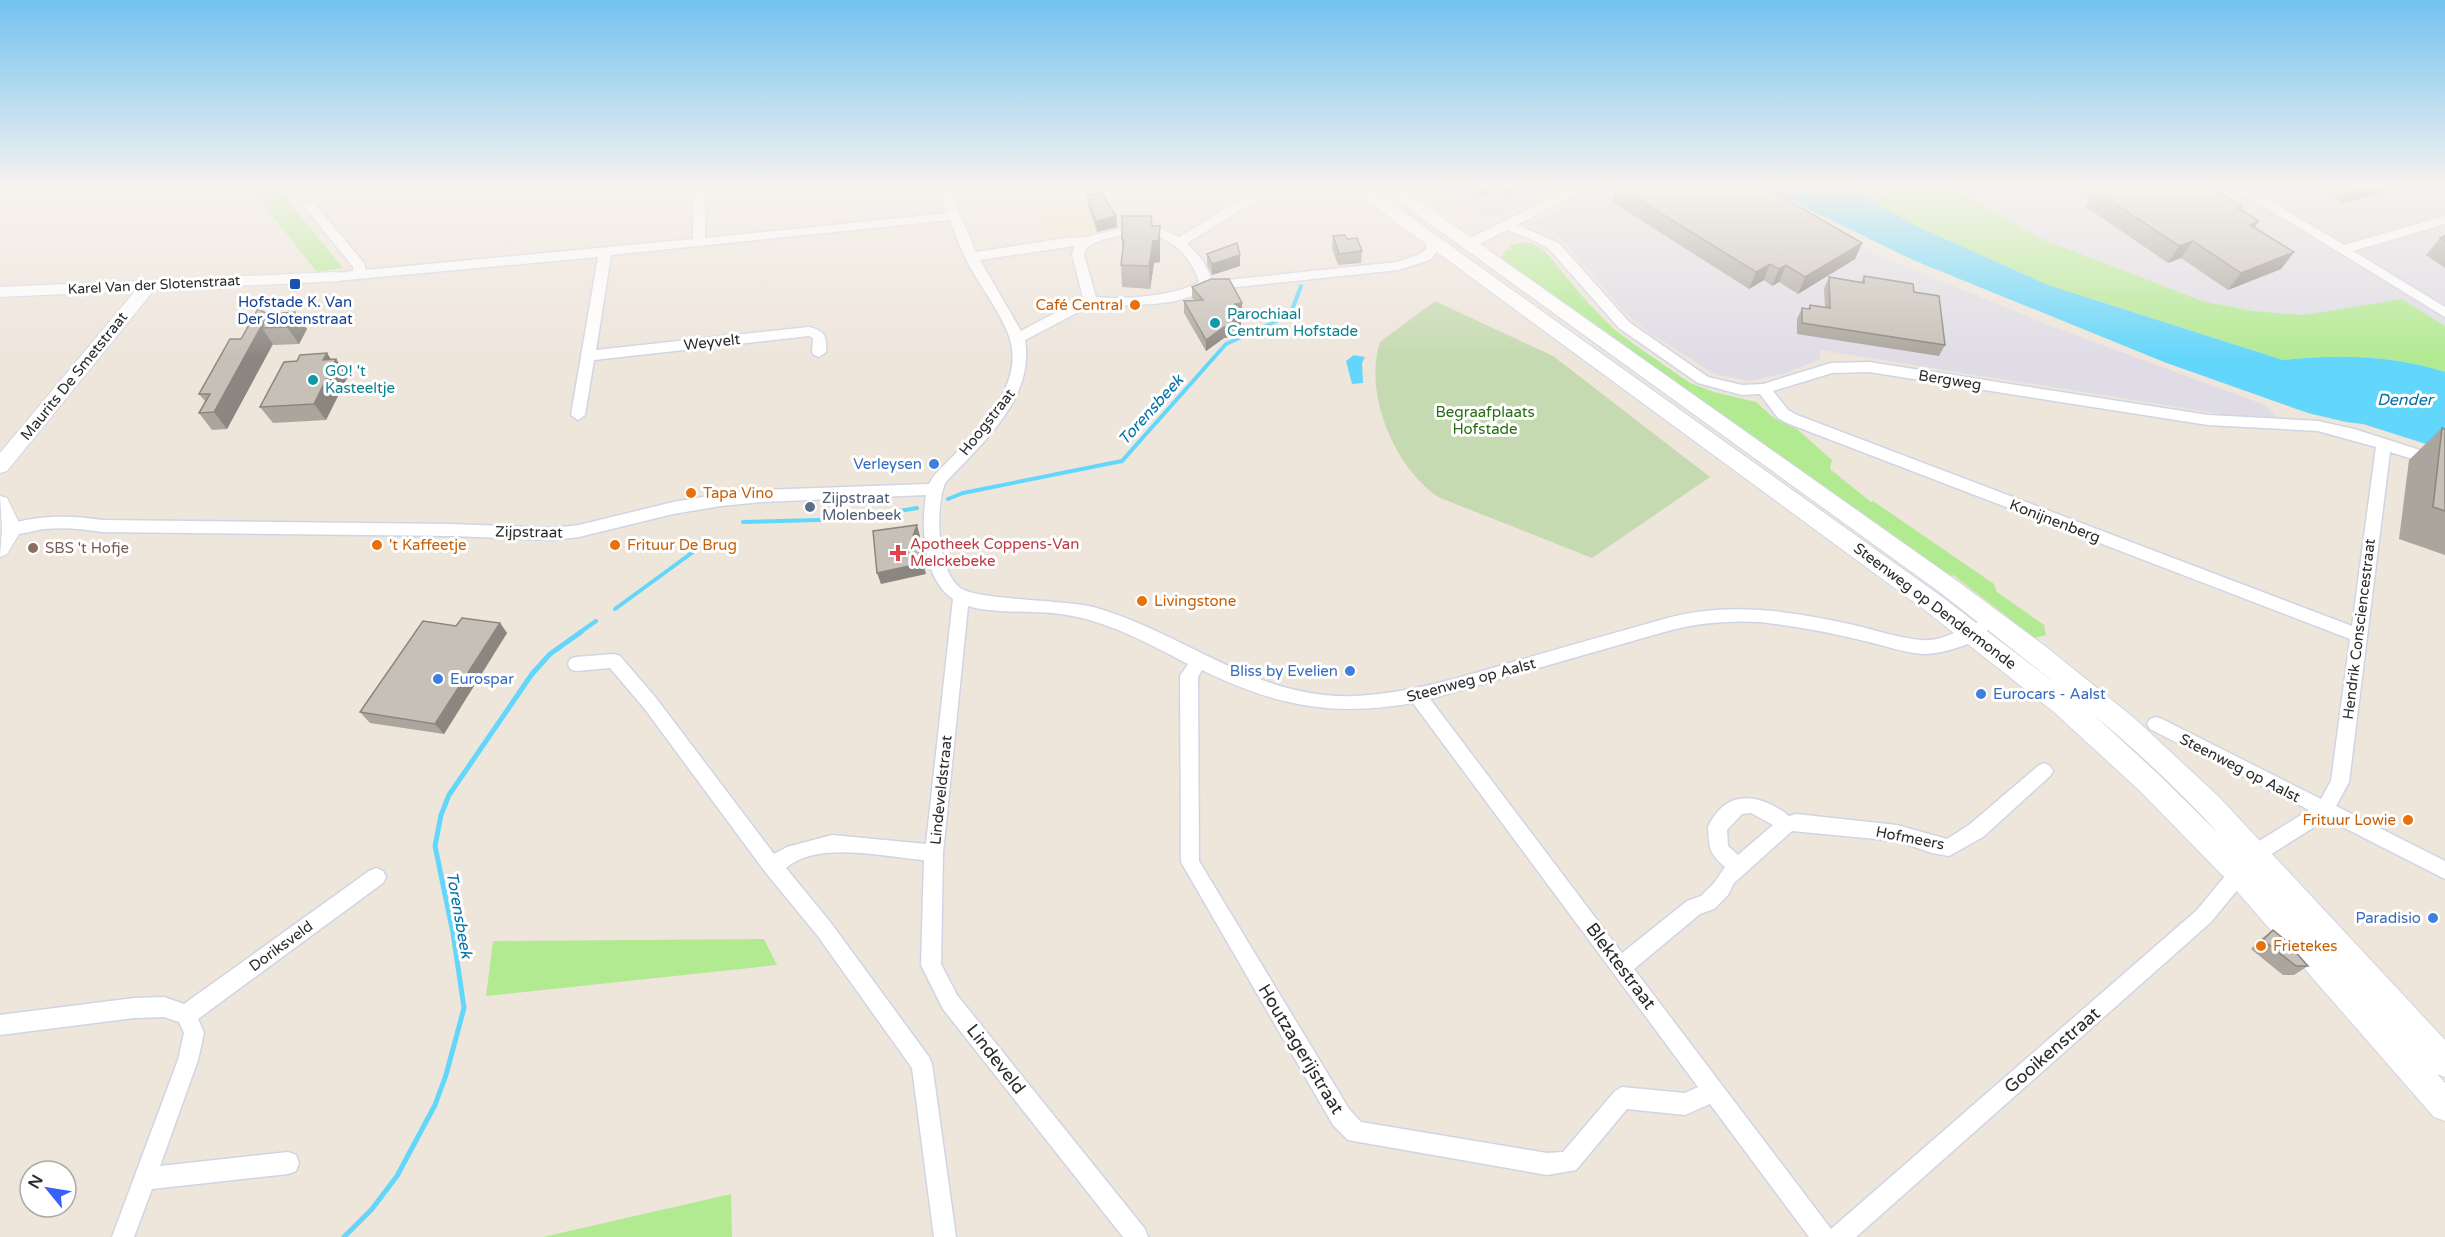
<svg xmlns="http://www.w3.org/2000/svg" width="2445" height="1237" font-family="'Varela Round',sans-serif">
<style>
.industrial{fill:#dfdce6}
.education{fill:#f1e3c9}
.green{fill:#b2ea92}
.cemetery{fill:#c5dab0}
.water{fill:#63d6fb}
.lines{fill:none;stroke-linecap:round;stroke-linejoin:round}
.stream-far1{stroke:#63d6fb;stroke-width:4}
.stream{stroke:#63d6fb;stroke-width:5}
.minor-casing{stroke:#d0d5e5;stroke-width:3}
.tertiary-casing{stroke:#d0d5e5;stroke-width:2}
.secondary-casing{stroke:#d0d5e5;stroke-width:2}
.minor{fill:#fff;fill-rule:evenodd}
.tertiary{fill:#fff;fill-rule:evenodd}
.secondary{fill:#fff;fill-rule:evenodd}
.wall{fill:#aaa59d}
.shaded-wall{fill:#8b8680}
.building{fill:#c6c0b7;stroke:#8b8680;stroke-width:1.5}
.transit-dot{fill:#1a4fb4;stroke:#fff;stroke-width:2}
.food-dot{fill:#e8710a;stroke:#fff;stroke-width:2}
.culture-dot{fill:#0f9aa8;stroke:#fff;stroke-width:2}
.shop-dot{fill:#3f7fe0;stroke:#fff;stroke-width:2}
.service-dot{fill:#5c6f8a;stroke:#fff;stroke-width:2}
.education-dot{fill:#8d6e63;stroke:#fff;stroke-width:2}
.health-dot{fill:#e0444e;stroke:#fff;stroke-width:2}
.labels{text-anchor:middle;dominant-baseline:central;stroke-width:6;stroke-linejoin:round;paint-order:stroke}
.far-street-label{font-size:14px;fill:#2b2b2b;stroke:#fff}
.transit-label{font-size:15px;fill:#164399;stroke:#fff}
.food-label{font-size:15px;fill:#c56008;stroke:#fff;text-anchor:start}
.culture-label{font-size:15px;fill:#0d838f;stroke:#fff;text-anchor:start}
.street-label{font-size:15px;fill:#2b2b2b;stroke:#fff}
.park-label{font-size:15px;fill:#286f13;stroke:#fff}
.shop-label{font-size:15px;fill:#366cbe;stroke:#fff;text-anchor:end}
.service-label{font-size:15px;fill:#4e5e75;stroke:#fff;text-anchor:start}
.health-label{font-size:15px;fill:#be3a42;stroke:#fff;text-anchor:start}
.education-label{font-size:15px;fill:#785e54;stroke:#fff;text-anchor:start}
.water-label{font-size:16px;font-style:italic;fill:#0072a9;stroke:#fff}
.near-street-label{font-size:18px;fill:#2b2b2b;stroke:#fff}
</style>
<rect width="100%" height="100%" fill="#eee5db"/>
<g class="industrial">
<path d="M 1436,186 L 1561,186 L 1503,215 L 1481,217 Z"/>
<path d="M 1608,186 L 1749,186 L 1876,254 L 2056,328 L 2265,405 L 2284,424 L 1820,350 L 1820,359 L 1783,374 L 1749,381 L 1715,374 L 1650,333 L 1624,312 L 1565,242 L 1559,236 L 1533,224 Z"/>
<path d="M 1949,186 L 2445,186 L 2445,326 L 2402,299 L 2304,315 L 2253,311 L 2202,301 L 2040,238 Z"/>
</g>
<path class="education" d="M 1000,186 L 1129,186 L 1096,195 L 1102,203 L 1082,209 L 1085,218 L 1092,217 L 1097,234 L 1045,242 L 1027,204 L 1008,208 L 1005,203 L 1009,202 Z"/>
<g class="green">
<path d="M 249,186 L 276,186 L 343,268 L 317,272 Z"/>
<path d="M 1845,186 L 1867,186 L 1881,195 L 1906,186 L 1949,186 L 2040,238 L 2202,301 L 2253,311 L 2304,315 L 2402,299 L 2445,326 L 2445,372 C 2393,355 2337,354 2283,360 L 2048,285 L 1916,226 Z"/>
<path d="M 1518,243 L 1531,243 L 1544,250 L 1589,304 L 1614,329 L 1635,345 L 1690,383 L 1714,392 L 1756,402 L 1774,418 L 1797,429 L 1832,460 L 1830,469 L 1871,502 L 1873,501 L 1994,584 L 1997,592 L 2044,625 L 2046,635 L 2035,638 L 1953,575 L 1948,578 L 1500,259 L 1507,248 L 1512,251 L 1509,246 Z"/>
<path d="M 764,939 L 777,965 L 486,996 L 493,941 Z"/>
<path d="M 731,1194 L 732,1237 L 543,1237 Z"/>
</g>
<path class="cemetery" d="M 1435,301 L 1553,356 L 1710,477 L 1592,558 L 1438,497 C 1395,468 1363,394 1380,342 Z"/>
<g class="water">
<path d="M 1766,186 L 1845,186 L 1916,226 L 2048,285 L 2283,360 C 2337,354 2393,355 2445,372 L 2445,450 L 2363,424 L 2346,422 L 2308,413 L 2164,362 L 1913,260 L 1816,213 Z"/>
<path d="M 1354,355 L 1365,357 L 1362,363 L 1363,383 L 1352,384 L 1346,361 Z"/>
</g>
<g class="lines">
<g class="stream-far1">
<path d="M 948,499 L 963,493 L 1122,461 L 1226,344 L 1290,315 L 1301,286"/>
<path d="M 743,522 L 853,519 L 917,508"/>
<path d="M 615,609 L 704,544"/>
<path d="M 579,633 L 596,621"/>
</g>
<path class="stream" d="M 344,1237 L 372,1209 L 397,1176 L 435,1105 L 446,1075 L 464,1008 L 453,933 L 435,846 L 441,815 L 449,795 L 532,674 L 550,654 L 581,632"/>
<defs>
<g id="minor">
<path d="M 693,186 L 705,186 L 705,238 L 948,213 L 936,186 L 948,186 L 976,252 L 1066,238 L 1087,237 L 1135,225 L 1157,227 L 1179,237 L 1248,195 L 1256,195 L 1258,198 L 1256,201 L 1187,243 L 1203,261 L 1212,280 L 1219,281 L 1397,262 L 1420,254 L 1426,249 L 1427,238 L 1437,238 L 1438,250 L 1430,260 L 1398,270 L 1219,289 L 1208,288 C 1176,308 1136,304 1099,306 L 1092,305 L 1025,340 C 1035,399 981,444 945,483 C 935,510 937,567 959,587 C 973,600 1065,600 1093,607 C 1184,632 1257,701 1356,696 C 1411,693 1463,677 1516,661 C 1565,647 1614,633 1664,619 C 1727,601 1791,611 1854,625 C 1875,630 1899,638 1921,640 C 1945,642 1960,628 1981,621 L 1987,623 L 1989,628 C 1981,644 1940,654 1923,654 C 1905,653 1886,646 1869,642 C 1833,633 1796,626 1760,622 C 1727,620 1695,623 1664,632 L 1430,699 L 1622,953 L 1687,901 L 1701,896 L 1714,883 L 1725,867 C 1709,853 1709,848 1708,827 C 1726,788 1760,793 1789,816 L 1796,814 L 1897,825 L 1947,839 L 1969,825 L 2038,766 L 2044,763 L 2050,766 L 2053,771 L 2050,776 L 1983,837 L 1949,856 L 1932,853 L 1897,841 L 1792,831 L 1734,883 L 1728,895 L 1714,909 L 1700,914 L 1634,969 L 1831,1229 L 2197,910 L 2248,848 L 2309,810 L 2150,729 L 2147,724 L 2150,719 L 2156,717 L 2162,719 L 2321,799 L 2331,781 L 2350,639 L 1787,423 L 1778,418 L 1760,394 L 1742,395 L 1698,383 L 1619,328 L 1549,249 L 1533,240 L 1507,230 L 1476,246 L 1466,246 L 1465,243 L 1466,240 L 1575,186 L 1590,186 L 1588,189 L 1517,225 L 1559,243 L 1629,322 L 1708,377 L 1742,385 L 1763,384 L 1831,363 L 1869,362 L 2208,415 L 2318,421 L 2354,429 L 2445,458 L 2445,469 L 2390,452 L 2349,782 L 2336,806 L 2445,861 L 2445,879 L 2327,819 L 2262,860 L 2211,922 L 1856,1237 L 1809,1237 L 1710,1104 L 1685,1115 L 1627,1109 L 1576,1170 L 1547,1175 L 1348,1140 L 1333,1125 L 1181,862 L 1180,676 L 1188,664 C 1147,643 1107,620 1060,614 C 1033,610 993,614 968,606 L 943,853 L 941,964 L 957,995 L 1145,1229 L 1148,1237 L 1123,1237 L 943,1009 L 921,965 L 924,860 C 885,857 817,840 786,868 L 831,923 L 929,1057 L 932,1064 L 956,1237 L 934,1237 L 912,1068 L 817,935 L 766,873 L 644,708 L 610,668 L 576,671 L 570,669 L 568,664 L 570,659 L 576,657 L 614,654 L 620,656 L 656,698 L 774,854 L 787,847 L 832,835 L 926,844 L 953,599 C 923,579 921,527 926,495 L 762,502 L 721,506 L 673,514 L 579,537 L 553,540 L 452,536 L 102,532 C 83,529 64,527 44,529 C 33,530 18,537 6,533 L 4,529 L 6,525 C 38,515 70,515 102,520 L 452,524 L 553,528 L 579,525 L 673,502 L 721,494 L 762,490 L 929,484 L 933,477 C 967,440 1032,388 1007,331 C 997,308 982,288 970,267 C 962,252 956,236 950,220 L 611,255 L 596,350 L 809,327 C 825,331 827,336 826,352 L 819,357 L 814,355 L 812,352 L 813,338 L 809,336 L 594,360 L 585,415 L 578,420 L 571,415 L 598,257 L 335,281 L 328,277 L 330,274 L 353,271 L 353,267 L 304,206 L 310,202 L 314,203 L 364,263 L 366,270 L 693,239 ZM 1142,233 C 1169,235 1192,256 1199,282 C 1176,296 1123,300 1096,297 L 1084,255 L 1086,248 C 1100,238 1125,234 1142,233 ZM 1074,246 L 1072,255 L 1083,298 L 1021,331 L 980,260 ZM 1869,372 L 2208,425 L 2318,431 L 2376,447 L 2352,626 L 1797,415 L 1788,410 L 1773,391 L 1832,373 ZM 1202,670 C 1276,706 1332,717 1413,703 L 1698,1087 L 1685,1093 L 1622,1087 L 1615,1091 L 1563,1152 L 1547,1153 L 1361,1122 L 1349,1109 L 1199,861 L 1198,677 ZM 1751,813 L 1773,825 L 1738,855 L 1728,846 L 1727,830 L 1742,814 Z"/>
<path d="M 2231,186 L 2245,186 L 2344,245 L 2445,216 L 2445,224 L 2353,251 L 2445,307 L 2445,317 Z"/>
<path d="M 376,868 L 383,871 L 386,877 L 383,883 L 198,1019 L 204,1033 L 198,1060 L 160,1166 L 288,1152 L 296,1155 L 299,1163 L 296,1171 L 288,1174 L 152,1189 L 134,1237 L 112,1237 L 178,1060 L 184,1033 L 179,1022 L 164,1017 L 134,1018 L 0,1035 L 0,1015 L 134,998 L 164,997 L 184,1004 L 369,871 Z"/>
</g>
<g id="tertiary">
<path d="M 335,272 L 341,273 L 343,277 L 341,281 L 154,290 L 7,471 L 0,473 L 0,453 L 135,291 L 0,297 L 0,287 Z"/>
<path d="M 0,496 L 7,498 L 22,529 L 7,554 L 0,557 L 2,529 Z"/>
</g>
<path id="secondary" d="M 1347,186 L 1367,186 L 1942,597 L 2059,686 L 1941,593 L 1378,186 L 1398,186 L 1957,581 L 2045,646 L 2134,718 L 2219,797 L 2445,1040 L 2445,1077 L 2437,1074 L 2445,1083 L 2445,1121 L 2434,1117 L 2228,881 L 2140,791 L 2054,712 L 1926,611 ZM 2093,714 C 2138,752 2182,793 2221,836 L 2159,775 Z"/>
</defs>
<use href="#minor" class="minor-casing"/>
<use href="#tertiary" class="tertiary-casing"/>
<use href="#secondary" class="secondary-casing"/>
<use href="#minor" class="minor"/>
<use href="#tertiary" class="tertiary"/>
<use href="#secondary" class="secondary"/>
</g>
<g class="wall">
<path d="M 1466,186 L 1521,186 L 1504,194 L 1495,189 L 1481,196 Z"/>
<path d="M 1616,186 L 1764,186 L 1862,243 L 1855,259 L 1798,294 L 1779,282 L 1772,286 L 1764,280 L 1749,289 L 1612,202 Z"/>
<path d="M 2079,186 L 2188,186 L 2240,210 L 2255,227 L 2294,252 L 2281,269 L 2228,290 L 2181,258 L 2168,263 L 2086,207 L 2091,198 L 2077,189 Z"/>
<path d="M 2317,186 L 2408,186 L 2342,203 Z"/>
<path d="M 1087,196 L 1116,216 L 1117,227 L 1097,232 L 1088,207 Z"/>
<path d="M 1152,226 L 1160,226 L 1160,262 L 1154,263 L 1150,289 L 1122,287 L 1121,265 L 1122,252 L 1122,240 Z"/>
<path d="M 2445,234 L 2445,268 L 2426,255 L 2440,238 L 2442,237 Z"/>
<path d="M 1333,236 L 1347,239 L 1362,251 L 1361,263 L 1338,265 L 1332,248 Z"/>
<path d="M 1207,254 L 1240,255 L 1240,266 L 1212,275 L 1207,265 Z"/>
<path d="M 1864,276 L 1914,292 L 1945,345 L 1939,356 L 1797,334 L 1797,319 L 1802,308 L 1808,309 L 1810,305 L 1825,307 L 1824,288 L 1829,277 L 1861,282 Z"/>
<path d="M 1192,287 L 1242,314 L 1240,315 L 1241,329 L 1230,331 L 1230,337 L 1224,338 L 1206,351 L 1184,313 L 1184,301 L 1195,300 L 1192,298 Z"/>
<path d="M 295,312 L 307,329 L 299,344 L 274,345 L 273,344 L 227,429 L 212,430 L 199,413 L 205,401 L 199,394 L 241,339 L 268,314 L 269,315 Z"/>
<path d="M 327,353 L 331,360 L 348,376 L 326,420 L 273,423 L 260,407 Z"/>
<path d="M 2442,428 L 2445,429 L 2445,555 L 2399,539 L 2409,460 Z"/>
<path d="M 500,623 L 507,633 L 444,734 L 370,723 L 360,712 L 456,626 Z"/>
<path d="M 2273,930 L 2308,966 L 2294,975 L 2283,975 L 2251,949 L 2261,939 Z"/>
</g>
<g class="shaded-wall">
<path d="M 1483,186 L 1496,186 L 1495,189 L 1481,196 Z"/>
<path d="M 1505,186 L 1521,186 L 1504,194 Z"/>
<path d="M 2355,186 L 2408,186 L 2342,203 Z"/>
<path d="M 1116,216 L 1117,227 L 1097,232 L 1096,221 Z"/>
<path d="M 2259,221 L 2247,238 L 2250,225 Z"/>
<path d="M 1160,226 L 1160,262 L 1154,263 L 1150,289 L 1149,266 L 1153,241 Z"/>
<path d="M 2193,241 L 2181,258 L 2168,263 L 2179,246 Z"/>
<path d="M 1862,243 L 1855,259 L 1798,294 L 1805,277 Z"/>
<path d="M 2294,252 L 2281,269 L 2228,290 L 2241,273 Z"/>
<path d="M 1240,255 L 1240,266 L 1212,275 L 1212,264 Z"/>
<path d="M 1770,264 L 1764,280 L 1749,289 L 1756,272 Z"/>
<path d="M 1786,265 L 1779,282 L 1772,286 L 1779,269 Z"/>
<path d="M 1242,303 L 1242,314 L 1235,316 L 1235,304 Z"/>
<path d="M 295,312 L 307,329 L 299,344 L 287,327 Z"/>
<path d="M 268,314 L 277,327 L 262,328 L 273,344 L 227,429 L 214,412 Z"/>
<path d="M 1241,317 L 1241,329 L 1230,331 L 1230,337 L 1224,338 L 1206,351 L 1206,340 L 1229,320 Z"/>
<path d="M 327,353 L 334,364 L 336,359 L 348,376 L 326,420 L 314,404 L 323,360 Z"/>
<path d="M 917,525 L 920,536 L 916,547 L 913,536 Z"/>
<path d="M 923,563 L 926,574 L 881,584 L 877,573 Z"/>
<path d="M 500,623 L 507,633 L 444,734 L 435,724 Z"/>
</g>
<g class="building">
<path d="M 1617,186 L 1764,186 L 1862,243 L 1805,277 L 1786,265 L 1779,269 L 1770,264 L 1756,272 Z"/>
<path d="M 2109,186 L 2108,186 L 2188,186 L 2191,187 L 2194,186 L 2208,186 L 2242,206 L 2238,208 L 2259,221 L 2250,225 L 2294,252 L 2241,273 L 2193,241 L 2179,246 L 2096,191 Z"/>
<path d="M 1101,192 L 1116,216 L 1096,221 L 1087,196 Z"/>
<path d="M 1122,216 L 1151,216 L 1152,226 L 1160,226 L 1159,240 L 1153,241 L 1149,266 L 1121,265 L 1124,240 L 1122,240 Z"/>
<path d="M 1345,235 L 1347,239 L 1357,238 L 1362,251 L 1339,254 L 1333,236 Z"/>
<path d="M 2445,236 L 2445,241 L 2440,238 Z"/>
<path d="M 1237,243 L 1240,255 L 1212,264 L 1207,254 Z"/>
<path d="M 1864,276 L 1913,284 L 1914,292 L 1939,296 L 1945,345 L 1802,323 L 1802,308 L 1810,309 L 1810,305 L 1830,308 L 1829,277 L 1864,283 Z"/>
<path d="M 1211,279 L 1229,279 L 1242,303 L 1235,304 L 1241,317 L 1229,320 L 1230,326 L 1224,327 L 1206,340 L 1184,301 L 1203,300 L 1192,287 Z"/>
<path d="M 258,309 L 268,314 L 214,412 L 199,413 L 210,394 L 199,394 L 230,339 L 241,339 Z"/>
<path d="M 295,312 L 287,327 L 262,328 L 270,314 Z"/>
<path d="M 327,353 L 323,360 L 336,359 L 314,404 L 260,407 L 284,362 L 297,361 L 300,355 Z"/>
<path d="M 2442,428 L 2445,429 L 2445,511 L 2433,507 Z"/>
<path d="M 917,525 L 913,536 L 923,563 L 877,573 L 873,531 Z"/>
<path d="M 462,618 L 500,623 L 435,724 L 360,712 L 423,621 L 456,626 Z"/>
<path d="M 2273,930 L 2284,939 L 2308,966 L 2296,966 L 2263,940 Z"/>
</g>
<linearGradient id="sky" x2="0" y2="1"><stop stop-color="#73c2f0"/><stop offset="0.52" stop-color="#f7f3ef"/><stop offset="1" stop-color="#f7f3ef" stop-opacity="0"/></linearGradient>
<rect width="2445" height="359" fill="url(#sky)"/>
<rect class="transit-dot" x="289" y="278" width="12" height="12" rx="3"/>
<g class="food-dot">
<circle cx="1135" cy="305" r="6"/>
<circle cx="691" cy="493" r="6"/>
<circle cx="377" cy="545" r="6"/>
<circle cx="615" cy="545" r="6"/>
<circle cx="1142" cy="601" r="6"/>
<circle cx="2408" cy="820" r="6"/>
<circle cx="2261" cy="946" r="6"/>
</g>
<g class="culture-dot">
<circle cx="1215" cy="323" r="6"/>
<circle cx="313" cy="380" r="6"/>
</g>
<g class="shop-dot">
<circle cx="934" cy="464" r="6"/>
<circle cx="1350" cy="671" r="6"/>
<circle cx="438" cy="679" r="6"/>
<circle cx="1981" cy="694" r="6"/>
<circle cx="2433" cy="918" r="6"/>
</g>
<circle class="service-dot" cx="810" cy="507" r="6"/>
<circle class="education-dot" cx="33" cy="548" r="6"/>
<path class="health-dot" d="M895 544h6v6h6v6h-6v6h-6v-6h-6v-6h6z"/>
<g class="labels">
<g class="far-street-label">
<text transform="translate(154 285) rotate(-3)">Karel Van der Slotenstraat</text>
</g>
<g class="transit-label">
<text x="295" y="302">Hofstade K. Van<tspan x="295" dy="17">Der Slotenstraat</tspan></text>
</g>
<g class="food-label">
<text x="1123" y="305" text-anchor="end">Café Central</text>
<text x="703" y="493">Tapa Vino</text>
<text x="389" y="545">'t Kaffeetje</text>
<text x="627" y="545">Frituur De Brug</text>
<text x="1154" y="601">Livingstone</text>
<text x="2396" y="820" text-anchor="end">Frituur Lowie</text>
<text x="2273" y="946">Frietekes</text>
</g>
<g class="culture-label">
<text x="1227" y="314">Parochiaal<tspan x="1227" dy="17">Centrum Hofstade</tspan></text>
<text x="325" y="371">GO! 't<tspan x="325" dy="17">Kasteeltje</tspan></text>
</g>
<g class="street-label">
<text transform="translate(712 342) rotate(-6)">Weyvelt</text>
<text transform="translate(74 376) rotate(-51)">Maurits De Smetstraat</text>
<text transform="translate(1950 380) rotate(9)">Bergweg</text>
<text transform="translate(987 422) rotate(-52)">Hoogstraat</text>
<text transform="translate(2055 521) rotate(21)">Konijnenberg</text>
<text transform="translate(529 532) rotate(1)">Zijpstraat</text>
<text transform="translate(1935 606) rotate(37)">Steenweg op Dendermonde</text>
<text transform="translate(2359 629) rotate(-83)">Hendrik Consciencestraat</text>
<text transform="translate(1471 680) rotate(-15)">Steenweg op Aalst</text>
<text transform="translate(2240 768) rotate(27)">Steenweg op Aalst</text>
<text transform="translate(941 790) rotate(-84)">Lindeveldstraat</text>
<text transform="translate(1910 838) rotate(11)">Hofmeers</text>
<text transform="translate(281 946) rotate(-36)">Doriksveld</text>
</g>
<g class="park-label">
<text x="1485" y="412">Begraafplaats<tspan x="1485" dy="17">Hofstade</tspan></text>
</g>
<g class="shop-label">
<text x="922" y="464">Verleysen</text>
<text x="1338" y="671">Bliss by Evelien</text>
<text x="450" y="679" text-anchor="start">Eurospar</text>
<text x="1993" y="694" text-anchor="start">Eurocars - Aalst</text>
<text x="2421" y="918">Paradisio</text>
</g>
<g class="service-label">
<text x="822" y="498">Zijpstraat<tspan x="822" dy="17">Molenbeek</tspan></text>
</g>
<g class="health-label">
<text x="910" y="544">Apotheek Coppens-Van<tspan x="910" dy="17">Melckebeke</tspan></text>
</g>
<g class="education-label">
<text x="45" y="548">SBS 't Hofje</text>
</g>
<g class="water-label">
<text x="2405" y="400">Dender</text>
<text transform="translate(1151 410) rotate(-48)">Torensbeek</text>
<text transform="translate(459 915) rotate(80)">Torensbeek</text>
</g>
<g class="near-street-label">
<text transform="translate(1621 966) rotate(53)">Blektestraat</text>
<text transform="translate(1301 1049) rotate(59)">Houtzagerijstraat</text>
<text transform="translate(2052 1050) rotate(-41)">Gooikenstraat</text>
<text transform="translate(996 1059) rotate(52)">Lindeveld</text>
</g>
</g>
<g transform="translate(48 1189) rotate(300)"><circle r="28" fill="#ffffff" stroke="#aaaaaa" stroke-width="1.5"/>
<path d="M0-4.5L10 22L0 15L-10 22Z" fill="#3761ff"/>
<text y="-9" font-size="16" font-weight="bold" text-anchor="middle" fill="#2b2b2b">N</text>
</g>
</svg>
